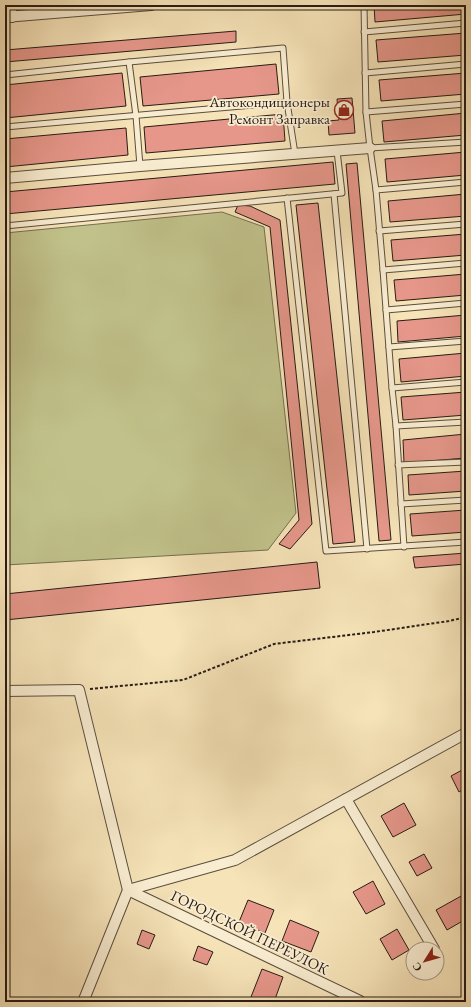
<svg xmlns="http://www.w3.org/2000/svg" width="471" height="1007" font-family="'EB Garamond',serif">
<style>
.green{fill:#c1c28b;stroke:#746f50}
.building{fill:#e6978a;stroke:#271c16}
.lines{fill:none;stroke-linecap:round;stroke-linejoin:round}
.service-casing{stroke:#5b4e3e;stroke-width:7}
.minor-casing{stroke:#5b4e3e;stroke-width:12}
.path{stroke:#271c16;stroke-width:2;stroke-dasharray:3 2;stroke-linecap:butt}
.service{stroke:#f9edd1;stroke-width:5}
.minor{stroke:#f9edd1;stroke-width:10}
.labels{text-anchor:middle;dominant-baseline:central;stroke-width:3.5;stroke-linejoin:round;paint-order:stroke}
.poi-label{font-size:15px;fill:#271c16;stroke:#f9edd1;text-anchor:end}
.street-label{font-size:15px;fill:#271c16;stroke:#f9edd1}
</style>
<rect width="100%" height="100%" fill="#f6e3b8"/>
<filter id="stains"><feTurbulence type="fractalNoise" baseFrequency=".005" numOctaves="4"/><feColorMatrix values="0 0 0 0 .2 0 0 0 0 .09 0 0 0 0 .02 0 0 0 .5 -.17"/></filter>
<radialGradient id="worn" r=".72"><stop offset=".6" stop-color="#630" stop-opacity="0"/><stop offset="1" stop-color="#630" stop-opacity=".3"/></radialGradient>
<path class="green" d="M 222,212 L 264,227 L 296,513 L 268,550 L 5,565 L 5,233 Z"/>
<g class="building">
<path d="M 374,5 L 466,5 L 466,14 L 375,22 Z"/>
<path d="M 236,31 L 236,42 L 5,62 L 5,50 Z"/>
<path d="M 466,33 L 466,55 L 378,62 L 376,40 Z"/>
<path d="M 276,64 L 279,94 L 143,106 L 140,77 Z"/>
<path d="M 122,73 L 126,106 L 5,118 L 5,85 Z"/>
<path d="M 466,73 L 466,94 L 381,101 L 379,80 Z"/>
<path d="M 352,98 L 355,133 L 329,135 L 328,121 L 339,120 L 337,99 Z"/>
<path d="M 466,113 L 466,135 L 384,142 L 382,121 Z"/>
<path d="M 283,114 L 285,141 L 146,153 L 144,127 Z"/>
<path d="M 126,128 L 128,155 L 5,167 L 5,139 Z"/>
<path d="M 466,152 L 466,175 L 387,182 L 385,159 Z"/>
<path d="M 333,162 L 335,184 L 5,214 L 5,192 Z"/>
<path d="M 357,163 L 391,540 L 379,541 L 346,164 Z"/>
<path d="M 466,194 L 466,216 L 390,222 L 388,201 Z"/>
<path d="M 318,203 L 355,542 L 333,544 L 296,205 Z"/>
<path d="M 238,205 L 250,206 L 280,220 L 312,524 L 290,549 L 279,544 L 299,520 L 270,227 L 235,212 Z"/>
<path d="M 466,234 L 466,255 L 393,261 L 391,240 Z"/>
<path d="M 466,274 L 466,295 L 396,301 L 394,280 Z"/>
<path d="M 466,315 L 466,336 L 398,342 L 397,321 Z"/>
<path d="M 466,353 L 466,376 L 401,382 L 399,359 Z"/>
<path d="M 466,392 L 466,415 L 403,420 L 401,397 Z"/>
<path d="M 466,434 L 466,458 L 404,463 L 403,440 Z"/>
<path d="M 466,471 L 466,491 L 409,495 L 408,475 Z"/>
<path d="M 466,510 L 466,532 L 412,536 L 410,514 Z"/>
<path d="M 466,553 L 466,564 L 415,568 L 413,557 Z"/>
<path d="M 317,562 L 320,588 L 5,620 L 5,594 Z"/>
<path d="M 464,769 L 466,773 L 466,788 L 459,792 L 451,776 Z"/>
<path d="M 404,803 L 416,825 L 393,837 L 381,816 Z"/>
<path d="M 424,854 L 432,868 L 417,876 L 409,862 Z"/>
<path d="M 373,881 L 385,904 L 366,914 L 353,892 Z"/>
<path d="M 463,895 L 466,900 L 466,919 L 447,930 L 436,910 Z"/>
<path d="M 248,900 L 274,910 L 265,933 L 239,922 Z"/>
<path d="M 290,920 L 319,932 L 311,952 L 282,941 Z"/>
<path d="M 397,929 L 409,950 L 392,960 L 380,939 Z"/>
<path d="M 142,930 L 155,935 L 149,949 L 137,944 Z"/>
<path d="M 198,946 L 213,952 L 207,965 L 193,960 Z"/>
<path d="M 262,969 L 283,977 L 274,1002 L 249,1002 Z"/>
</g>
<g class="lines">
<defs>
<g id="service">
<path d="M 364,5 L 366,112 L 370,148 L 376,190 L 383,270 L 392,388 L 396,426 L 404,547"/>
<path d="M 364,32 L 466,23"/>
<path d="M 129,62 L 136,116 L 140,166"/>
<path d="M 365,73 L 466,64"/>
<path d="M 5,75 L 129,62 L 283,48 L 287,102 L 295,154"/>
<path d="M 366,112 L 466,104"/>
<path d="M 5,127 L 287,102"/>
<path d="M 370,148 L 466,142"/>
<path d="M 376,190 L 466,182"/>
<path d="M 334,194 L 367,549"/>
<path d="M 287,198 L 326,551 L 466,542"/>
<path d="M 5,226 L 342,193 L 337,151"/>
<path d="M 379,231 L 466,224"/>
<path d="M 383,270 L 466,263"/>
<path d="M 386,310 L 466,303"/>
<path d="M 389,347 L 466,341"/>
<path d="M 392,388 L 466,382"/>
<path d="M 396,426 L 466,422"/>
<path d="M 398,465 L 466,462"/>
<path d="M 401,504 L 466,500"/>
</g>
<g id="minor">
<path d="M 10,5 L 12,17"/>
<path d="M 5,17 L 151,5"/>
<path d="M 5,178 L 140,166 L 370,148"/>
<path d="M 5,691 L 79,690 L 128,890"/>
<path d="M 346,799 L 434,949"/>
<path d="M 128,890 L 235,860 L 466,733"/>
<path d="M 128,890 L 360,1001"/>
<path d="M 83,1002 L 128,890"/>
</g>
</defs>
<use href="#service" class="service-casing"/>
<use href="#minor" class="minor-casing"/>
<path class="path" d="M 90,689 L 183,680 L 274,644 L 374,632 L 449,621 L 466,617"/>
<use href="#service" class="service"/>
<use href="#minor" class="minor"/>
</g>
<defs>
<symbol id="shop-ring" viewBox="-11 -11 22 22"><circle r="9.5" fill="#f9edd1" stroke="#8f2418" stroke-width="1.5"/><path d="M-5-2.5h2.3a2.7 3.5 0 0 1 5.4 0H5L5.5 6h-11ZM-1.5-2.5h3a1.5 2.3 0 0 0-3 0Z" fill="#8f2418"/></symbol>
</defs>
<g fill-rule="evenodd">
<use href="#shop-ring" x="333" y="99" width="22" height="22"/>
</g>
<g class="labels">
<g class="poi-label">
<text x="330" y="101">Автокондиционеры<tspan x="330" dy="17">Ремонт Заправка</tspan></text>
</g>
<g class="street-label">
<text transform="translate(250 932) rotate(26)">ГОРОДСКОЙ ПЕРЕУЛОК</text>
</g>
</g>
<rect width="471" height="1007" fill="none" stroke="#f6e3b8" stroke-width="20"/>
<rect x="6" y="6" width="459" height="995" fill="none" stroke="#271c16" stroke-width="2"/>
<rect x="10" y="10" width="451" height="987" fill="none" stroke="#271c16"/>
<g transform="translate(425 961) rotate(233)"><circle r="19" fill="#f9edd1" stroke="#a59986"/>
<path d="M0-3L7 15L0 10L-7 15Z" fill="#8f2418"/>
<text y="-6" font-size="11" font-weight="bold" text-anchor="middle" fill="#271c16">С</text>
</g>
<rect width="100%" height="100%" filter="url(#stains)"/>
<rect width="100%" height="100%" fill="url(#worn)"/>
</svg>
